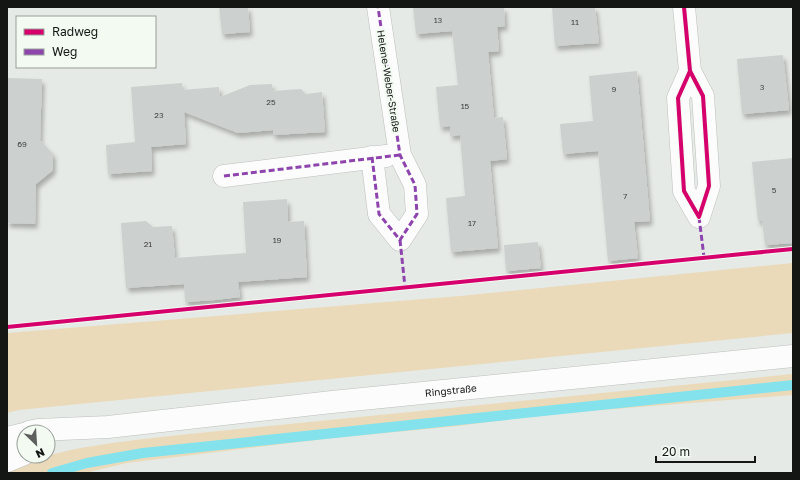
<svg xmlns="http://www.w3.org/2000/svg" width="800" height="480" font-family="'Golos Text',sans-serif">
<style>
.green{fill:#eadaba}
.lines{fill:none;stroke-linecap:round;stroke-linejoin:round}
.stream{stroke:#84e2ec;stroke-width:10}
.building{fill:#ccd0ce;filter:url(#shadow)}
.minor-casing{stroke:#bcbfbb;stroke-width:23}
.secondary-casing{stroke:#bcbfbb;stroke-width:23}
.minor{stroke:#fbfcfb;stroke-width:22}
.secondary{stroke:#fbfcfb;stroke-width:22}
.quiet{stroke:#8e44ad;stroke-width:3;stroke-dasharray:6 3;stroke-linecap:butt}
.cycleway-casing{stroke:#f2faf2;stroke-width:6}
.cycleway{stroke:#d6006c;stroke-width:4}
.labels{text-anchor:middle;dominant-baseline:central;stroke-width:4;stroke-linejoin:round;paint-order:stroke}
.number-label{font-size:8px;fill:#414442}
.street-label{font-size:10px;fill:#131613;stroke:#f2faf2}
</style>
<defs>
<filter id="shadow"><feDropShadow dx="2.5" dy="4.5" stdDeviation="2" flood-color="#0004"/></filter>
</defs>
<rect width="100%" height="100%" fill="#e6eae6"/>
<g class="green">
<path d="M 793,263 L 793,333 L 19,410 L 7,413 L 7,333 L 460,296 Z"/>
<path d="M 793,374 L 793,395 L 551,414 L 458,426 L 333,438 L 127,463 L 85,473 L 7,473 L 7,470 C 61,446 121,442 179,435 Z"/>
</g>
<g class="lines">
<path class="stream" d="M 52,473 L 87,463 L 143,453 L 793,385"/>
</g>
<g class="building">
<path d="M 219,7 L 248,7 L 250,32 L 222,34 Z"/>
<path d="M 413,7 L 504,7 L 505,26 L 497,27 L 499,51 L 488,52 L 494,118 L 503,117 L 507,159 L 490,161 L 498,248 L 451,252 L 446,198 L 465,196 L 460,135 L 450,136 L 450,126 L 440,127 L 436,87 L 458,85 L 452,31 L 416,34 Z"/>
<path d="M 552,7 L 595,7 L 599,43 L 555,46 Z"/>
<path d="M 783,55 L 789,110 L 742,114 L 737,59 Z"/>
<path d="M 637,71 L 650,221 L 634,222 L 638,258 L 608,261 L 598,151 L 563,154 L 560,124 L 593,121 L 589,76 Z"/>
<path d="M 7,78 L 42,79 L 40,140 L 53,154 L 53,170 L 36,184 L 35,224 L 7,223 Z"/>
<path d="M 182,83 L 182,90 L 219,87 L 220,97 L 250,85 L 272,84 L 272,91 L 301,89 L 306,94 L 322,92 L 325,132 L 273,135 L 273,130 L 238,133 L 184,112 L 186,144 L 151,147 L 152,171 L 108,174 L 106,145 L 135,142 L 131,87 Z"/>
<path d="M 793,158 L 793,243 L 765,245 L 762,221 L 758,221 L 752,162 Z"/>
<path d="M 287,199 L 288,222 L 304,221 L 307,277 L 238,282 L 240,297 L 215,300 L 185,302 L 184,284 L 126,288 L 121,223 L 146,221 L 153,227 L 172,226 L 175,258 L 246,253 L 243,202 Z"/>
<path d="M 538,242 L 541,268 L 506,271 L 504,245 Z"/>
</g>
<g class="lines">
<defs>
<g id="minor">
<path d="M 684,7 L 690,71 L 703,96 L 709,186 L 699,217 L 684,191 L 678,98 L 690,71"/>
<path d="M 372,157 L 379,214 L 400,240 L 417,214 L 415,185 L 400,155 L 378,7"/>
<path d="M 224,176 L 386,156"/>
</g>
<g id="secondary">
<path id="s1" d="M 29,432 L 38,430 L 108,427 L 332,402 L 793,356"/>
<path d="M 7,438 L 24,434"/>
<path d="M 7,461 L 24,454"/>
</g>
</defs>
<use href="#minor" class="minor-casing"/>
<use href="#secondary" class="secondary-casing"/>
<use href="#minor" class="minor"/>
<use href="#secondary" class="secondary"/>
<g class="quiet">
<path d="M 372,157 L 379,214 L 400,240 L 417,214 L 415,185 L 400,155 L 378,7"/>
<path d="M 224,176 L 400,155"/>
<path d="M 699,217 L 704,257"/>
<path d="M 400,240 L 405,287"/>
</g>
<defs>
<g id="cycleway">
<path d="M 684,7 L 690,71 L 703,96 L 709,186 L 699,217 L 684,191 L 678,98 L 690,71"/>
<path d="M 7,327 L 793,249"/>
</g>
</defs>
<use href="#cycleway" class="cycleway-casing"/>
<use href="#cycleway" class="cycleway"/>
</g>
<g class="labels">
<g class="number-label">
<text x="438" y="20">13</text>
<text x="575" y="22">11</text>
<text x="762" y="87">3</text>
<text x="614" y="89">9</text>
<text x="271" y="102">25</text>
<text x="465" y="106">15</text>
<text x="159" y="115">23</text>
<text x="22" y="144">69</text>
<text x="774" y="190">5</text>
<text x="625" y="196">7</text>
<text x="472" y="223">17</text>
<text x="277" y="240">19</text>
<text x="148" y="244">21</text>
</g>
<g class="street-label">
<text transform="translate(389 81) rotate(81)">Helene-Weber-Straße</text>
<text stroke="none"><textPath href="#s1" startOffset="424">Ringstraße</textPath></text>
</g>
</g>
<rect width="800" height="480" fill="none" stroke="#131613" stroke-width="16"/>
<rect x="16" y="16" width="140" height="52" fill="#f2faf2" stroke="#999f99"/>
<rect x="24" y="29" width="20" height="6" fill="#d6006c" stroke="#999f99"/>
<text x="52" y="36" font-size="12" fill="#131613">Radweg</text>
<rect x="24" y="49" width="20" height="6" fill="#8e44ad" stroke="#999f99"/>
<text x="52" y="56" font-size="12" fill="#131613">Weg</text>
<g transform="translate(36 444) rotate(155)"><circle r="19" fill="#f2faf2" stroke="#999f99"/>
<path d="M0-3L7 15L0 10L-7 15Z" fill="#5d605d"/>
<text y="-6" font-size="11" font-weight="bold" text-anchor="middle" fill="#131613">N</text>
</g>
<path d="M656 456v6h99v-6" fill="none" stroke="#131613" stroke-width="2"/>
<text x="662" y="456" font-size="12" fill="#131613" stroke="#f2faf2" stroke-width="3" paint-order="stroke">20 m</text>
</svg>
